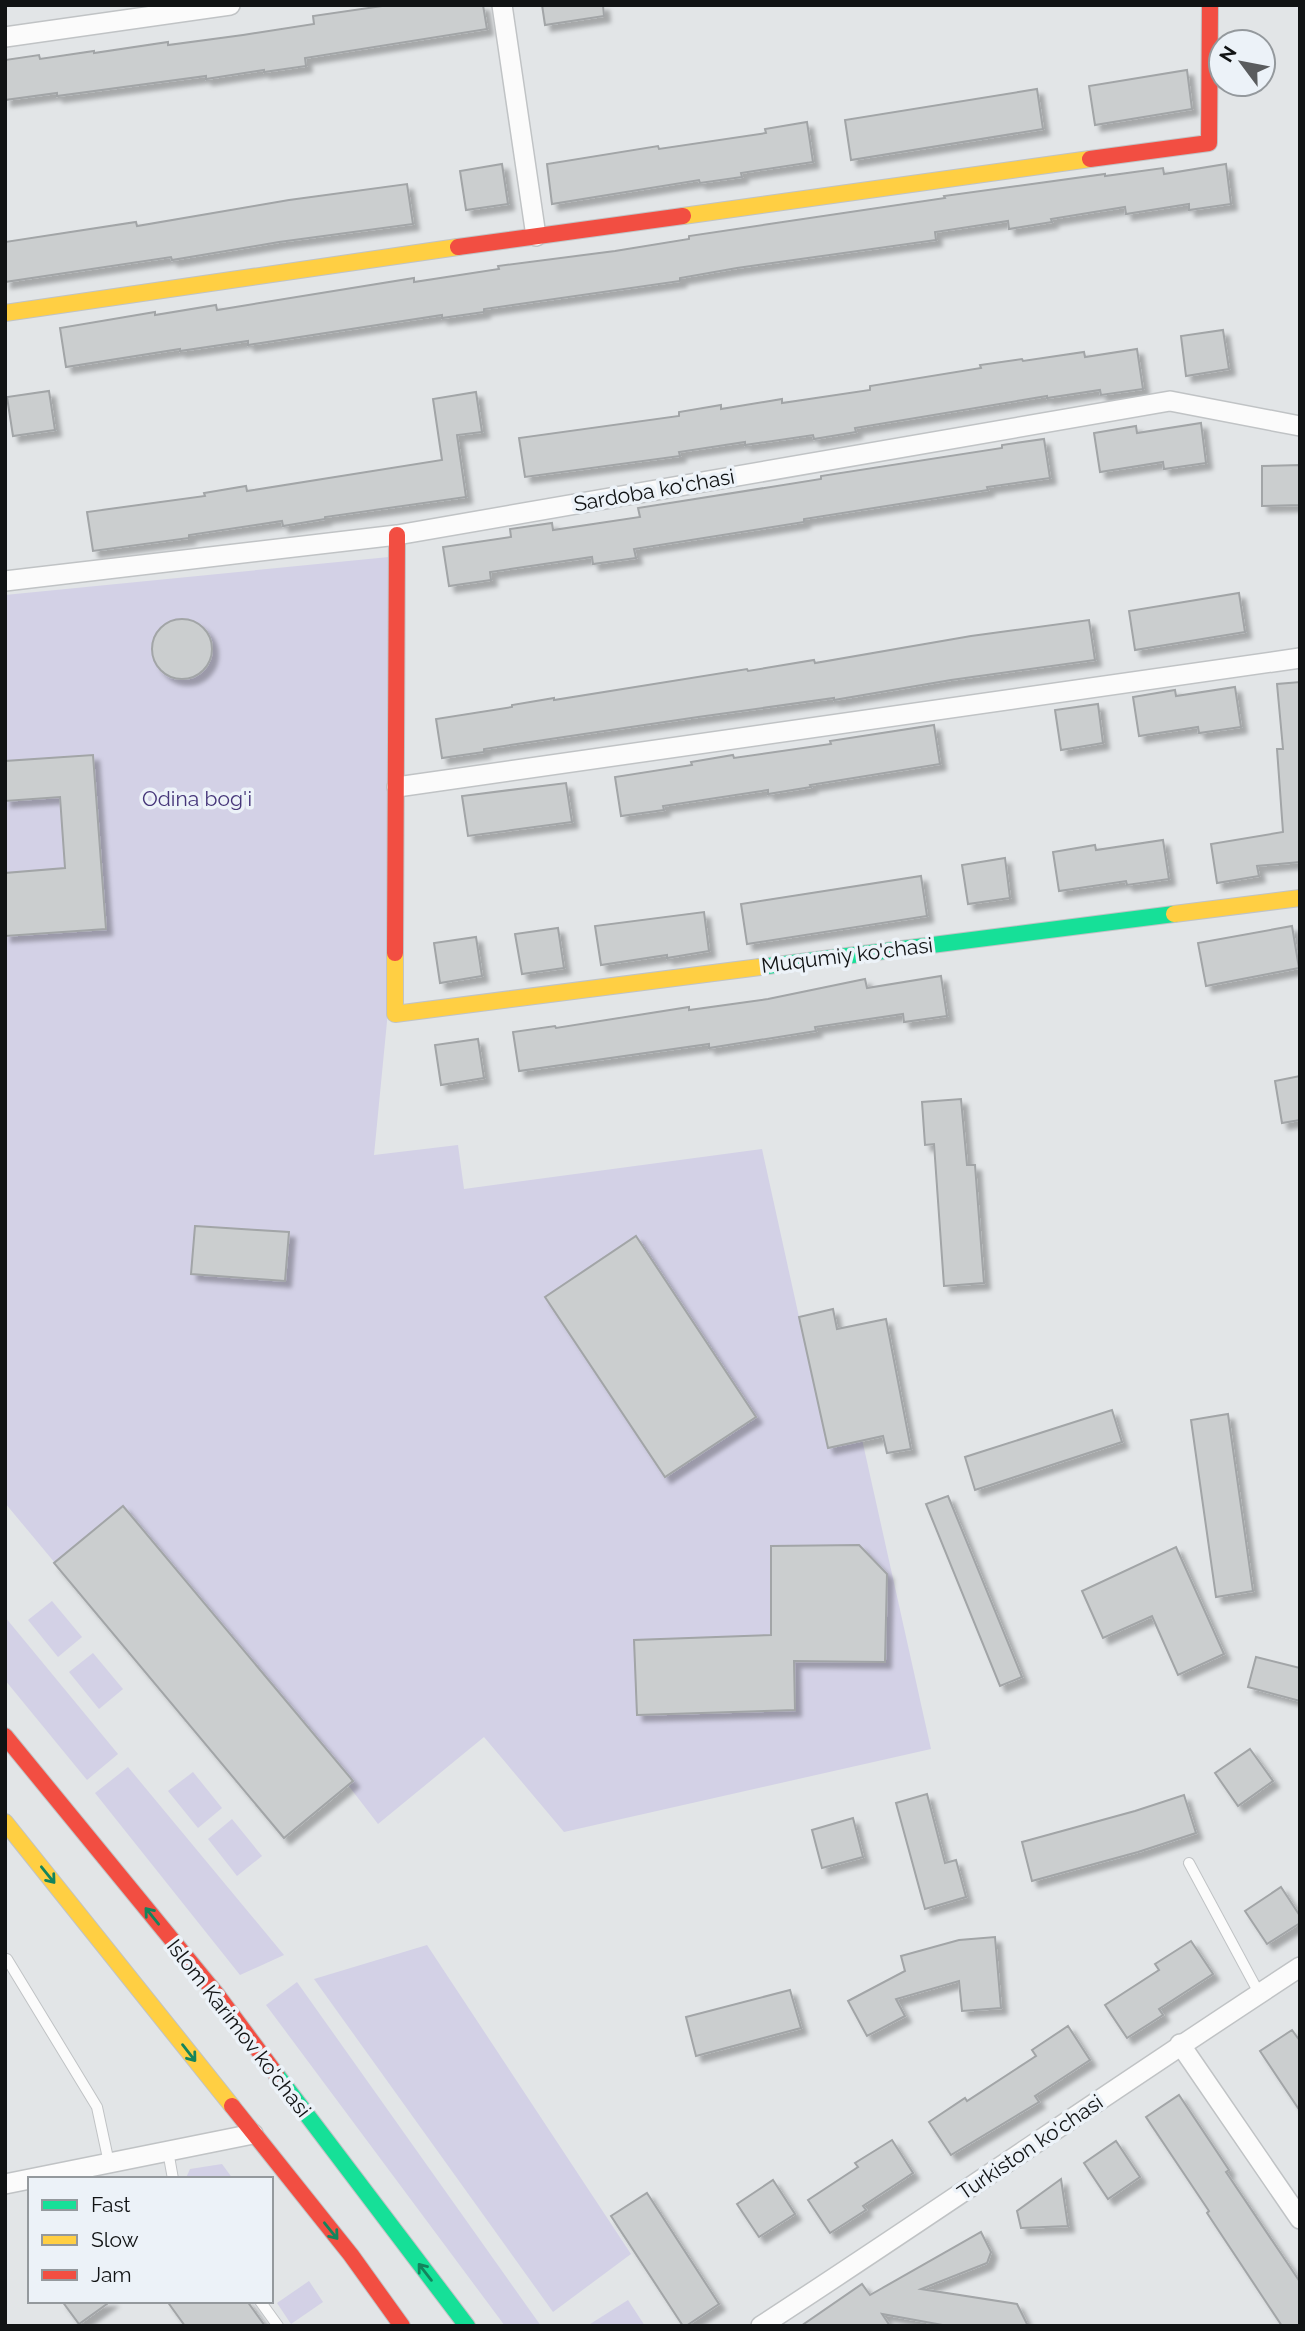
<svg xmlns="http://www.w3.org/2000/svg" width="1305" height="2331" font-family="Raleway,sans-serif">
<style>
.green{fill:#d3d1e6}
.building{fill:#cbcecf;stroke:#a2a5a7;stroke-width:2;filter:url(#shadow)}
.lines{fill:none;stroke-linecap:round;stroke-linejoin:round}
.lane-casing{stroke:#c0c3c5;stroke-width:12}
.street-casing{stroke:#c0c3c5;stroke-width:22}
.fast-casing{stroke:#c0c3c5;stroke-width:18}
.slow-casing{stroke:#c0c3c5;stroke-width:18}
.jam-casing{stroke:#c0c3c5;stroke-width:18}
.lane{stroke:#fbfbfb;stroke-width:10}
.street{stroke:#fbfbfb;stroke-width:19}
.fast{stroke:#16e098;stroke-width:16}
.slow{stroke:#ffcf43;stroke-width:16}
.jam{stroke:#f24e42;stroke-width:16}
.oneway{stroke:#14845d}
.labels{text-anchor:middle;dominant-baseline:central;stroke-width:7;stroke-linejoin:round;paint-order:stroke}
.street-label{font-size:21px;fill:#111314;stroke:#ecf2f8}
.park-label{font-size:21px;fill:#463679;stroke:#ecf2f8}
</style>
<defs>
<filter id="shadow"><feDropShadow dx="6" dy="6" stdDeviation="2" flood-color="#0004"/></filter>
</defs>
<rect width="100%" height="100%" fill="#e2e5e7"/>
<g class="green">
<path d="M 389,557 L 389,1001 L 374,1155 L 458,1145 L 464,1189 L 762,1149 L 799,1317 L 833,1309 L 931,1749 L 564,1832 L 484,1737 L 378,1824 L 348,1785 L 284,1838 L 5,1503 L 5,595 Z"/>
<path d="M 52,1601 L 82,1637 L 58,1657 L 28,1620 Z"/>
<path d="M 5,1617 L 118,1754 L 87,1780 L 5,1680 Z"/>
<path d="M 93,1653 L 123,1689 L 99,1709 L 69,1672 Z"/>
<path d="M 128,1767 L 284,1955 L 240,1975 L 95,1793 Z"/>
<path d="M 193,1772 L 222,1808 L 198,1828 L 168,1791 Z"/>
<path d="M 232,1819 L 262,1856 L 237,1876 L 208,1839 Z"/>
<path d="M 427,1945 L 631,2254 L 553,2312 L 314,1979 Z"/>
<path d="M 297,1982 L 541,2326 L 505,2326 L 266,2005 Z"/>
<path d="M 222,2164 L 233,2179 L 186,2178 L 190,2169 Z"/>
<path d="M 309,2281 L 323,2302 L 291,2324 L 277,2303 Z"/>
<path d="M 628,2300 L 645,2326 L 587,2326 Z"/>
</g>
<g class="building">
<path d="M 389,5 L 483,5 L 487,29 L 305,58 L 306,66 L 264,72 L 264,70 L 206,79 L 206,76 L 57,96 L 57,93 L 5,100 L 5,60 L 39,55 L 40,59 L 94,51 L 94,53 L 168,42 L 168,45 L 243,35 L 314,24 L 313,16 Z"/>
<path d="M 542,5 L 603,5 L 604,16 L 545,25 Z"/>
<path d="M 1187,70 L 1192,109 L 1095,125 L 1089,86 Z"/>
<path d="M 1037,89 L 1043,129 L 851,160 L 845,120 Z"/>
<path d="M 807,122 L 813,162 L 741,173 L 742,177 L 700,183 L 699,180 L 552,204 L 547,164 L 658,146 L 659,149 L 766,133 L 765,129 Z"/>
<path d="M 502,164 L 508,204 L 466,210 L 460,171 Z"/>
<path d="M 1226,164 L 1231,204 L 1189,210 L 1189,204 L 1126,214 L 1125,207 L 1051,219 L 1052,222 L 1009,229 L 1008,221 L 935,232 L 936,240 L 737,268 L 680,278 L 680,281 L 484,309 L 484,312 L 442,318 L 442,315 L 248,345 L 248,341 L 180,351 L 180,349 L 66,367 L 60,328 L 155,312 L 155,315 L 216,305 L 217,310 L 414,278 L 414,282 L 499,269 L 498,266 L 615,251 L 689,239 L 689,236 L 945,198 L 944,196 L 1105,174 L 1105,176 L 1163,168 L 1164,174 Z"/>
<path d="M 407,184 L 413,224 L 279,242 L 172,260 L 171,257 L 5,282 L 5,242 L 136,222 L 137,226 L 289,200 Z"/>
<path d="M 1223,330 L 1229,369 L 1186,376 L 1181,336 Z"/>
<path d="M 1137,349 L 1143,389 L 1101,395 L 1100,390 L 1047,398 L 1047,396 L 855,428 L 856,432 L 814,439 L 813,435 L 745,445 L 745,442 L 679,452 L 680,456 L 525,477 L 519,438 L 679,416 L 679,412 L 721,405 L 721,409 L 782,399 L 782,403 L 870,390 L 870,386 L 981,368 L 980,365 L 1022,359 L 1023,361 L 1084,352 L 1085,357 Z"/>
<path d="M 49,391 L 55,430 L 13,436 L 7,397 Z"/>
<path d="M 476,392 L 482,432 L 457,435 L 466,497 L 325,517 L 325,519 L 283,526 L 282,521 L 189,535 L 189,538 L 93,551 L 87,512 L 205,496 L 204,493 L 246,486 L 247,491 L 442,460 L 433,399 Z"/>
<path d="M 1201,423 L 1206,463 L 1164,469 L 1163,462 L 1100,472 L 1094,433 L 1136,426 L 1137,433 Z"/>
<path d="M 1044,439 L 1050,478 L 987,487 L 988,490 L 804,519 L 804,522 L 634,549 L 636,558 L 593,564 L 592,557 L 490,572 L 491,580 L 449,586 L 443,547 L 511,537 L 510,529 L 552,523 L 553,530 L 640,517 L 638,508 L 821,479 L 821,476 L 1002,448 L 1002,445 Z"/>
<path d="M 1300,465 L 1300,505 L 1262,506 L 1262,466 Z"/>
<path d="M 1239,593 L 1245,632 L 1135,650 L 1129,611 Z"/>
<circle cx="182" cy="649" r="30"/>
<path d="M 1089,620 L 1095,660 L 951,680 L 834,700 L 834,698 L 698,717 L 484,749 L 484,752 L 442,758 L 436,719 L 512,707 L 512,705 L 554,698 L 554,700 L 747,669 L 748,671 L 814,660 L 815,663 L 971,636 Z"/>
<path d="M 1300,682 L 1300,862 L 1257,866 L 1259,876 L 1217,883 L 1211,844 L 1283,832 L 1277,749 L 1283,749 L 1277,684 Z"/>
<path d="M 1235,687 L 1241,727 L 1199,733 L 1198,727 L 1139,736 L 1133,697 L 1175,690 L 1176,696 Z"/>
<path d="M 1098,704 L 1103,743 L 1061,750 L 1055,710 Z"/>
<path d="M 934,725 L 940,764 L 810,785 L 811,787 L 768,794 L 768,790 L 663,806 L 664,810 L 621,816 L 615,777 L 692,765 L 691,762 L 733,755 L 734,758 L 831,744 L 830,741 Z"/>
<path d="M 93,755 L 106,929 L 5,936 L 5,873 L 65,868 L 60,797 L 5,801 L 5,761 Z"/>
<path d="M 566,783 L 572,822 L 468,836 L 462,796 Z"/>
<path d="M 1163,840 L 1169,879 L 1127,885 L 1126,881 L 1059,891 L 1053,852 L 1095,845 L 1096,850 Z"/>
<path d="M 1005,858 L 1010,898 L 968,904 L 962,865 Z"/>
<path d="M 921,876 L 927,916 L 747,944 L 741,904 Z"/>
<path d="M 704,912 L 709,951 L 667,958 L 667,955 L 601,965 L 595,926 Z"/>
<path d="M 1292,926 L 1299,968 L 1206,986 L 1198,943 Z"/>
<path d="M 558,928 L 564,968 L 522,974 L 515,934 Z"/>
<path d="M 476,937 L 482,976 L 440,983 L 434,943 Z"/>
<path d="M 941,976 L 947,1016 L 904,1022 L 903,1014 L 815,1027 L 816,1031 L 709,1048 L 709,1044 L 519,1071 L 513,1032 L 555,1026 L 556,1028 L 689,1007 L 689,1010 L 768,999 L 865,979 L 867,988 Z"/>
<path d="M 478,1039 L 484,1078 L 441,1085 L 435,1045 Z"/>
<path d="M 1300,1076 L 1300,1120 L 1282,1123 L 1275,1081 Z"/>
<path d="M 961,1099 L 967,1165 L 975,1165 L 984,1283 L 944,1286 L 934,1144 L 925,1145 L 922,1102 Z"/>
<path d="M 195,1226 L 289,1232 L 285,1281 L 191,1274 Z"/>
<path d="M 636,1236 L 756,1417 L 665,1477 L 545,1297 Z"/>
<path d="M 833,1309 L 837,1329 L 886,1319 L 911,1449 L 887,1453 L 883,1436 L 828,1448 L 799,1317 Z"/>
<path d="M 1112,1410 L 1122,1442 L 975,1490 L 965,1457 Z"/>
<path d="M 1228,1414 L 1253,1591 L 1216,1597 L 1191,1420 Z"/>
<path d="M 948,1496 L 1022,1677 L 1000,1686 L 926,1504 Z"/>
<path d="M 123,1506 L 353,1781 L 284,1838 L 54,1563 Z"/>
<path d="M 859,1545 L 887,1574 L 885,1662 L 794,1661 L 795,1710 L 637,1715 L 634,1640 L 771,1635 L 771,1546 Z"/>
<path d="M 1176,1547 L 1224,1654 L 1178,1675 L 1152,1616 L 1103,1638 L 1082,1591 Z"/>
<path d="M 1256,1657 L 1300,1668 L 1300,1701 L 1248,1687 Z"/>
<path d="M 1250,1749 L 1273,1781 L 1238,1806 L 1215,1773 Z"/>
<path d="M 927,1794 L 945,1863 L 956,1860 L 966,1897 L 925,1909 L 896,1803 Z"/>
<path d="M 1184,1795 L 1196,1833 L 1138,1852 L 1032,1881 L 1022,1842 L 1135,1811 Z"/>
<path d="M 853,1818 L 863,1857 L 822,1868 L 812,1830 Z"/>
<path d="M 1281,1887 L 1300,1916 L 1300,1923 L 1267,1944 L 1245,1911 Z"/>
<path d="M 995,1937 L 1001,2008 L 962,2011 L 959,1981 L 896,1999 L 905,2016 L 867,2036 L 848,2001 L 905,1971 L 901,1956 L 959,1940 Z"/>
<path d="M 1191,1941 L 1213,1974 L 1159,2009 L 1163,2015 L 1127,2038 L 1105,2005 L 1159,1970 L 1155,1964 Z"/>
<path d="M 790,1990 L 801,2028 L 696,2056 L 686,2017 Z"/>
<path d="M 1068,2026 L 1090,2060 L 1035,2096 L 1039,2102 L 951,2155 L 929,2122 L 965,2098 L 967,2101 L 1036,2056 L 1032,2050 Z"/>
<path d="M 1292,2030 L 1300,2041 L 1300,2111 L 1260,2051 Z"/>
<path d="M 1179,2095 L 1229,2170 L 1226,2172 L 1300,2282 L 1300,2326 L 1282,2326 L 1207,2213 L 1209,2211 L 1146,2117 Z"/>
<path d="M 892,2140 L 913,2173 L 863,2206 L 866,2210 L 830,2233 L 808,2200 L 858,2167 L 855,2163 Z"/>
<path d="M 1116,2141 L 1140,2177 L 1108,2199 L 1084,2163 Z"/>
<path d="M 1061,2179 L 1068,2226 L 1021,2228 L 1017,2211 Z"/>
<path d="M 773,2180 L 795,2214 L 759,2237 L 737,2204 Z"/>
<path d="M 647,2193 L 719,2304 L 686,2326 L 683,2326 L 611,2216 Z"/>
<path d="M 981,2232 L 991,2252 L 987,2263 L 921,2289 L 1017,2304 L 1028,2326 L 948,2326 L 882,2314 L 890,2326 L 801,2326 L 862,2284 L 870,2295 Z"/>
<path d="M 62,2301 L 111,2301 L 79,2324 Z"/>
<path d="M 167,2301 L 247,2301 L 265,2326 L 185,2326 Z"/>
</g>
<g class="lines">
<defs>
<g id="lane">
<path d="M 1189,1863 L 1259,1993"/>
<path d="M 7,1959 L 97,2107 L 109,2163"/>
<path d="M 168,2151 L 173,2179"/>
<path d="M 260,2301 L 278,2326"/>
</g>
<g id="street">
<path d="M 502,5 L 536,236"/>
<path d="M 5,37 L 230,5"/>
<path d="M 5,581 L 397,535 L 1170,401 L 1300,426"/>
<path d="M 397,787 L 1300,658"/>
<path d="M 1180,2044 L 1300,2219"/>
<path d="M 5,2184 L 253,2134"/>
<path d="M 761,2326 C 942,2208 1119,2085 1300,1967"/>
</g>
<g id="fast">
<path d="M 760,967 L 1174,914"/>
<path d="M 276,2074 L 467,2326"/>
</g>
<g id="slow">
<path d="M 683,216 L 1090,159"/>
<path d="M 5,313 L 458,247"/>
<path d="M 1174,914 L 1300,898"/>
<path d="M 395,953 L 395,1014 L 760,967"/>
<path d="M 5,1822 L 232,2106"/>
</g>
<g id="jam">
<path d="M 1090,159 L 1209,143 L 1210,5"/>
<path d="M 458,247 L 683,216"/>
<path d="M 395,953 L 397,535"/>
<path d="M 5,1736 L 218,1996 L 276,2074"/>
<path d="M 232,2106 L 351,2255 L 402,2326"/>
</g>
</defs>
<use href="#lane" class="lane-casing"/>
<use href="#street" class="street-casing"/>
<use href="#fast" class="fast-casing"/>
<use href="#slow" class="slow-casing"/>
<use href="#jam" class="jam-casing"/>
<use href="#lane" class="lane"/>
<use href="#street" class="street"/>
<use href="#fast" class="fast"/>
<use href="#slow" class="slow"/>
<use href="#jam" class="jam"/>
</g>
<defs><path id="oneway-shaft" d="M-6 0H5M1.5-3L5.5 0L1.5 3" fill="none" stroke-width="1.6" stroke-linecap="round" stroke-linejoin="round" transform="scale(1.75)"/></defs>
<g class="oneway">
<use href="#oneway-shaft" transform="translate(48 1875) rotate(51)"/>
<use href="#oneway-shaft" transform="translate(152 1916) rotate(-129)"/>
<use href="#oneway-shaft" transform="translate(189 2053) rotate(52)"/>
<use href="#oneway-shaft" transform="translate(331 2231) rotate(51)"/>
<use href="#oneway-shaft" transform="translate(425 2272) rotate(-128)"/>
</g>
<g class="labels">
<g class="street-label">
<text transform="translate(654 490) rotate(-10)">Sardoba ko'chasi</text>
<text transform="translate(847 955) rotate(-7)">Muqumiy ko'chasi</text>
<text transform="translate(239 2028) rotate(52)">Islom Karimov ko‘chasi</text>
<text transform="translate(1030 2147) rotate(-34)">Turkiston ko'chasi</text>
</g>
<g class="park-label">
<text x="197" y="798">Odina bog'i</text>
</g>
</g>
<rect width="1305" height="2331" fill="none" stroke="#111314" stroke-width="14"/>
<rect x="28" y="2177" width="245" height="126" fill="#ecf2f8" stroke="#94999d" stroke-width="2"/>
<rect x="42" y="2200" width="35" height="10" fill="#16e098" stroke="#94999d" stroke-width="2"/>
<text x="91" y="2212" font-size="21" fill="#111314">Fast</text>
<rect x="42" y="2235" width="35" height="10" fill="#ffcf43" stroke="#94999d" stroke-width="2"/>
<text x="91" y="2247" font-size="21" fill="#111314">Slow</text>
<rect x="42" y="2270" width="35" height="10" fill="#f24e42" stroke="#94999d" stroke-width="2"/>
<text x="91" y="2282" font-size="21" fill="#111314">Jam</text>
<g transform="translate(1242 63) rotate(302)"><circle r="33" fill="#ecf2f8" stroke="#94999d" stroke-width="2"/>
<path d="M0-5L12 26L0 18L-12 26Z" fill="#5a5c5e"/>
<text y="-10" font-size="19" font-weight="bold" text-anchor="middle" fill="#111314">N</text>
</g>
</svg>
